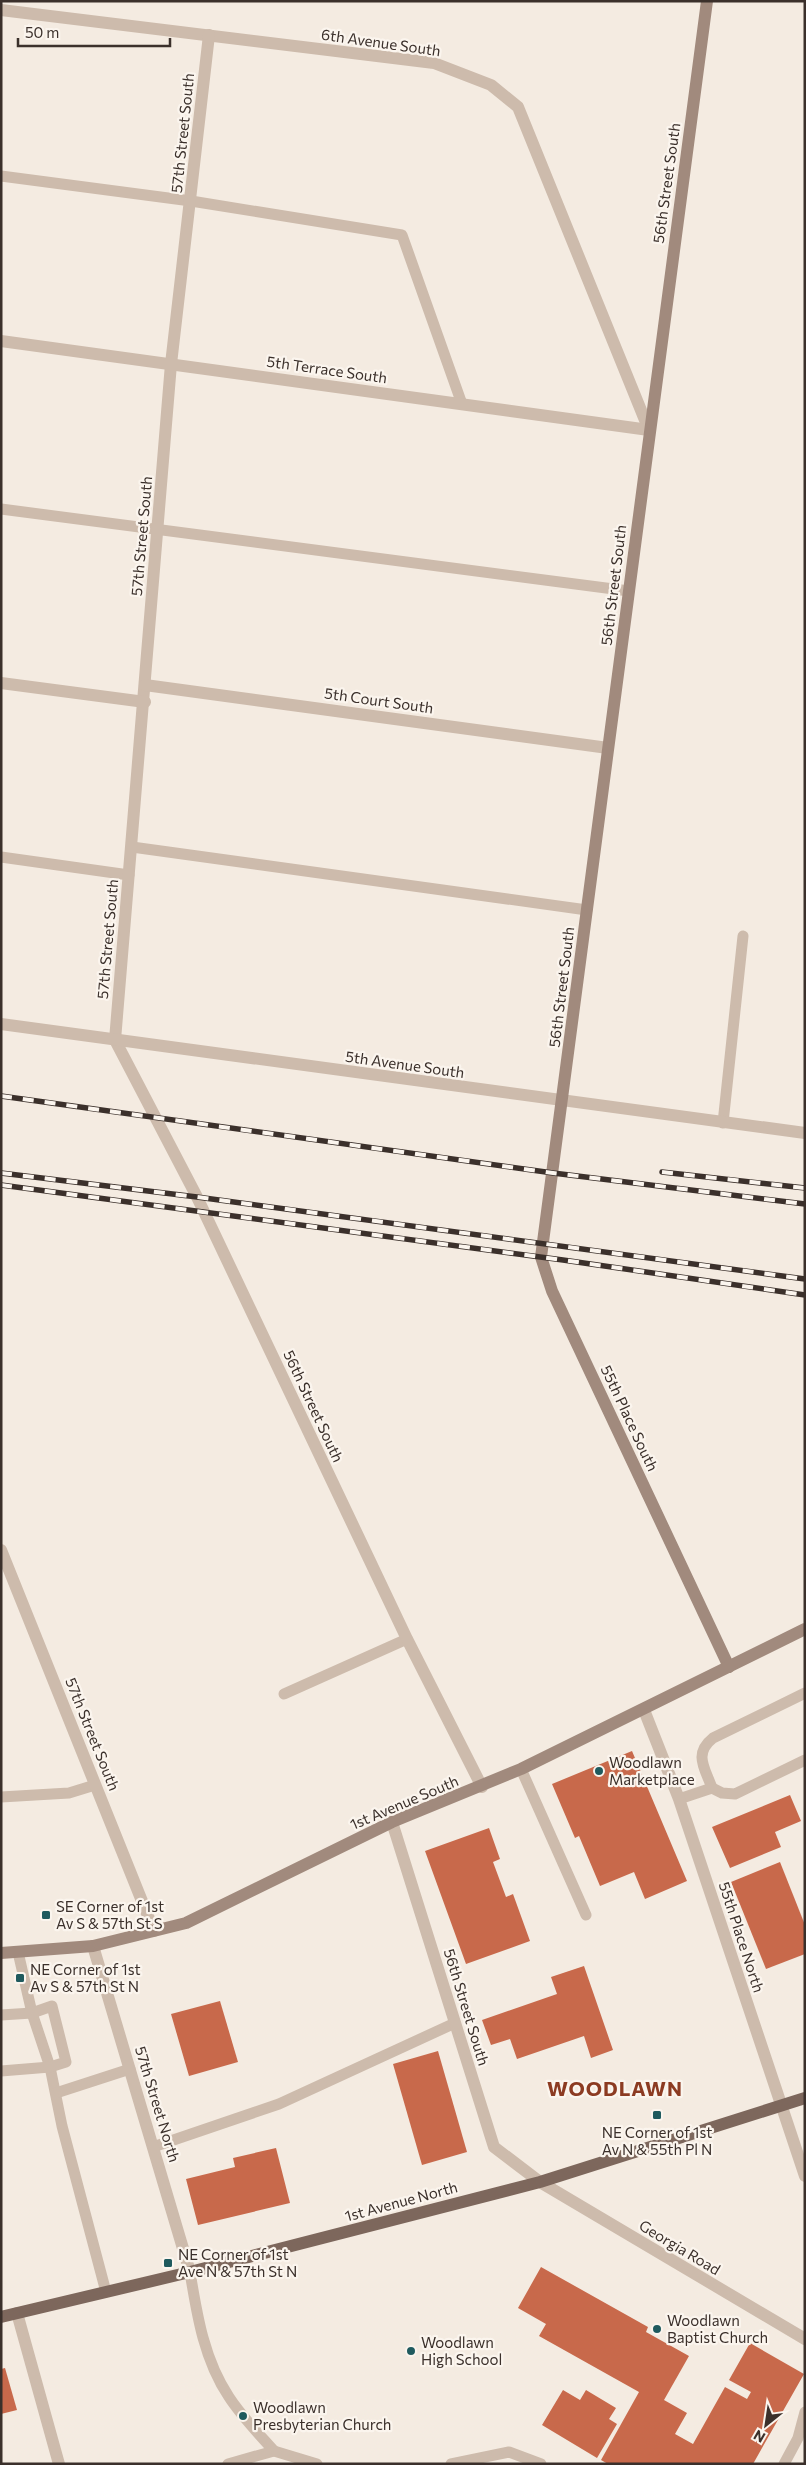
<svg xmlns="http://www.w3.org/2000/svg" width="806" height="2465" font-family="Commissioner,sans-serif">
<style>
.building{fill:#c8694b}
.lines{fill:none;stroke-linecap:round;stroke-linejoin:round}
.lane{stroke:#cdbbac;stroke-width:11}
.street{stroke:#cdbbac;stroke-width:12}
.secondary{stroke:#a18a7d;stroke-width:12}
.primary{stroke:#7d675c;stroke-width:12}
.rail-casing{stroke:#3b302b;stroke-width:5.5}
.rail{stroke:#fbf5ee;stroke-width:4;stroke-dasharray:11;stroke-linecap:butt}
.poi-dot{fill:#1f5a5e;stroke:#fbf5ee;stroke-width:2}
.labels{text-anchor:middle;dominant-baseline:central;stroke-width:4.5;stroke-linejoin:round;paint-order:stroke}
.street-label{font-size:15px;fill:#3b302b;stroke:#fbf5ee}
.poi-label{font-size:15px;fill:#3b302b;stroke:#fbf5ee;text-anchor:start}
.district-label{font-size:20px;font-weight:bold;letter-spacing:1px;fill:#8c3b22;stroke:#fbf5ee}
</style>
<rect width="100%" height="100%" fill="#f4ebe1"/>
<g class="building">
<path d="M 632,1751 L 687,1881 L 645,1899 L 634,1872 L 600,1886 L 579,1836 L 575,1838 L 552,1784 Z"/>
<path d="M 790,1795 L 801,1821 L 775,1832 L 781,1847 L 730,1868 L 712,1827 Z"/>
<path d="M 489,1828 L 500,1859 L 493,1862 L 506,1897 L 513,1894 L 530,1941 L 466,1964 L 425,1851 Z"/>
<path d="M 780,1862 L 805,1925 L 805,1954 L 766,1969 L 731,1882 Z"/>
<path d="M 584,1966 L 613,2050 L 591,2058 L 584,2036 L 517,2059 L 510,2039 L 491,2045 L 482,2020 L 557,1994 L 551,1977 Z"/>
<path d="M 220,2001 L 238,2062 L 189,2076 L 171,2014 Z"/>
<path d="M 438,2051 L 467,2152 L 422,2165 L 393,2064 Z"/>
<path d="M 276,2148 L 290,2203 L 198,2225 L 186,2179 L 235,2167 L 233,2158 Z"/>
<path d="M 541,2267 L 648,2327 L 646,2332 L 689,2356 L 664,2400 L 687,2413 L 675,2434 L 693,2444 L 725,2387 L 747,2399 L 751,2392 L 729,2380 L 750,2343 L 804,2374 L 753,2464 L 608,2464 L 601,2460 L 639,2392 L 539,2336 L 546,2324 L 518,2308 Z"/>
<path d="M 5,2368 L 17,2410 L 1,2414 L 1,2369 Z"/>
<path d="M 563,2390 L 580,2400 L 586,2390 L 616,2408 L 609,2419 L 617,2424 L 597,2458 L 542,2425 Z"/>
</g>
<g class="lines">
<g class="lane">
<path d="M 1,176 L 191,201 L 402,235 L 462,404"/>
<path d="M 1,509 L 629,591"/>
<path d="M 132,847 L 587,910"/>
<path d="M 1,857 L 129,875"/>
<path d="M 723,1123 L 743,936"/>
<path d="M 284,1694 L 407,1639"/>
<path d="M 521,1769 L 586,1915"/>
<path d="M 712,1788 C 705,1768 693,1754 713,1738 L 805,1693"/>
<path d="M 1,1797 L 69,1793 L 95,1785"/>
<path d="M 679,1799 L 712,1788 L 722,1793 L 735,1794 L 805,1760"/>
<path d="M 18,1952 L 32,2013 L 50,2067 L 62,2126 L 106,2292"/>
<path d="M 1,2015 L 32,2013 L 52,2006 L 66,2062 L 50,2067 L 1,2071"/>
<path d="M 56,2093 L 130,2069"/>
<path d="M 153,2147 L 279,2104 L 455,2023"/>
<path d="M 190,2272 C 197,2315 204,2360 229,2397 C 242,2417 259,2434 274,2451"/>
<path d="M 228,2464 L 274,2451 L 317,2464"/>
<path d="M 451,2464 L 509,2452 L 541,2464"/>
<path d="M 784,2464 L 798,2438 L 805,2412"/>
</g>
<g class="street">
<path d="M 1,10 L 434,63 L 491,85 L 518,107 L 649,430"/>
<path d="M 209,35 L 171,364 L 115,1040 L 197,1197 L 407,1639 L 482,1787"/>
<path d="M 1,341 L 649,430"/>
<path d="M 1,683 L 145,702"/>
<path d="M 145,685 L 608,748"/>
<path d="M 1,1024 L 805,1133"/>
<path d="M 1,1550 L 154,1931"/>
<path d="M 644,1710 L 679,1799 L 805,2176"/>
<path d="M 392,1822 L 494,2147 L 540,2182 L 805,2339"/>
<path d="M 93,1946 L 190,2272"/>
<path d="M 17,2313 L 59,2464"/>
</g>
<g class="secondary">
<path d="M 707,1 L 541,1257 L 552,1291 L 729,1667"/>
<path d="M 1,1953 L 93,1946 L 186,1923 L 392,1822 L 521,1769 L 805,1629"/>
</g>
<path class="primary" d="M 1,2317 L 190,2272 L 540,2182 L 805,2098"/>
<defs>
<g id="rail">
<path d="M 1,1096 L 553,1173 L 805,1204"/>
<path d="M 662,1172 L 805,1188"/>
<path d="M 1,1173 L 197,1197 L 805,1279"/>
<path d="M 1,1185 L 563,1260 L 805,1295"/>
</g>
</defs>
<use href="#rail" class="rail-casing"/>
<use href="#rail" class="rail"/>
</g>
<g class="poi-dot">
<circle cx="599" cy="1771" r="5"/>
<rect x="41" y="1910" width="10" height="10" rx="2.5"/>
<rect x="15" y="1973" width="10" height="10" rx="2.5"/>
<rect x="652" y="2110" width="10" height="10" rx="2.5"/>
<rect x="163" y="2258" width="10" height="10" rx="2.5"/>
<circle cx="657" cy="2329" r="5"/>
<circle cx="411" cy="2351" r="5"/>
<circle cx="243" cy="2416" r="5"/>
</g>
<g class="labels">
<g class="street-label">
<text transform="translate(381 42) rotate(8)">6th Avenue South</text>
<text transform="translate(182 133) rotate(-84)">57th Street South</text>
<text transform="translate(666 183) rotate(-82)">56th Street South</text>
<text transform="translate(327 369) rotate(8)">5th Terrace South</text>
<text transform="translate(141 536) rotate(-85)">57th Street South</text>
<text transform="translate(613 585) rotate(-83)">56th Street South</text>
<text transform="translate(379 700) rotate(8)">5th Court South</text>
<text transform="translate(107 939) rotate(-85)">57th Street South</text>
<text transform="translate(561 987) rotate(-83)">56th Street South</text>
<text transform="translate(405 1064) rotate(8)">5th Avenue South</text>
<text transform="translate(314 1406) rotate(65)">56th Street South</text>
<text transform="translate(630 1418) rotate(65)">55th Place South</text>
<text transform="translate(93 1734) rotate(68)">57th Street South</text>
<text transform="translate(404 1802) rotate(-23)">1st Avenue South</text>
<text transform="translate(742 1937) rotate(72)">55th Place North</text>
<text transform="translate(467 2007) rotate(73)">56th Street South</text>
<text transform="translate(158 2104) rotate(73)">57th Street North</text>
<text transform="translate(401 2201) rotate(-15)">1st Avenue North</text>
<text transform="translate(680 2247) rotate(31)">Georgia Road</text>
</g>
<g class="poi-label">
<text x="609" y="1762">Woodlawn<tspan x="609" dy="17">Marketplace</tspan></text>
<text x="56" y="1906">SE Corner of 1st<tspan x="56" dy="17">Av S &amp; 57th St S</tspan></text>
<text x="30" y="1969">NE Corner of 1st<tspan x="30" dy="17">Av S &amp; 57th St N</tspan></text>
<text x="657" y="2132" text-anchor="middle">NE Corner of 1st<tspan x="657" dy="17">Av N &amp; 55th Pl N</tspan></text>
<text x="178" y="2254">NE Corner of 1st<tspan x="178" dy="17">Ave N &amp; 57th St N</tspan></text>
<text x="667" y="2320">Woodlawn<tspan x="667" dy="17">Baptist Church</tspan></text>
<text x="421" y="2342">Woodlawn<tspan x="421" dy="17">High School</tspan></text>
<text x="253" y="2407">Woodlawn<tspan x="253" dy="17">Presbyterian Church</tspan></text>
</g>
<g class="district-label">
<text x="615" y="2088">WOODLAWN</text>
</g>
</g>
<rect width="806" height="2465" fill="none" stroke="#3b302b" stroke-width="5"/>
<g transform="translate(766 2425) rotate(210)" stroke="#fbf5ee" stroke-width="4" paint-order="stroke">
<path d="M0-4L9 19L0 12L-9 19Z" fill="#3b302b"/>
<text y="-8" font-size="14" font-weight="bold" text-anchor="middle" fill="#3b302b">N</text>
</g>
<path d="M18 38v8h152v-8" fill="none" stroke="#3b302b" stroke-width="2.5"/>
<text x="25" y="38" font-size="15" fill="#3b302b" stroke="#fbf5ee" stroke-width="4" paint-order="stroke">50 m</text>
</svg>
